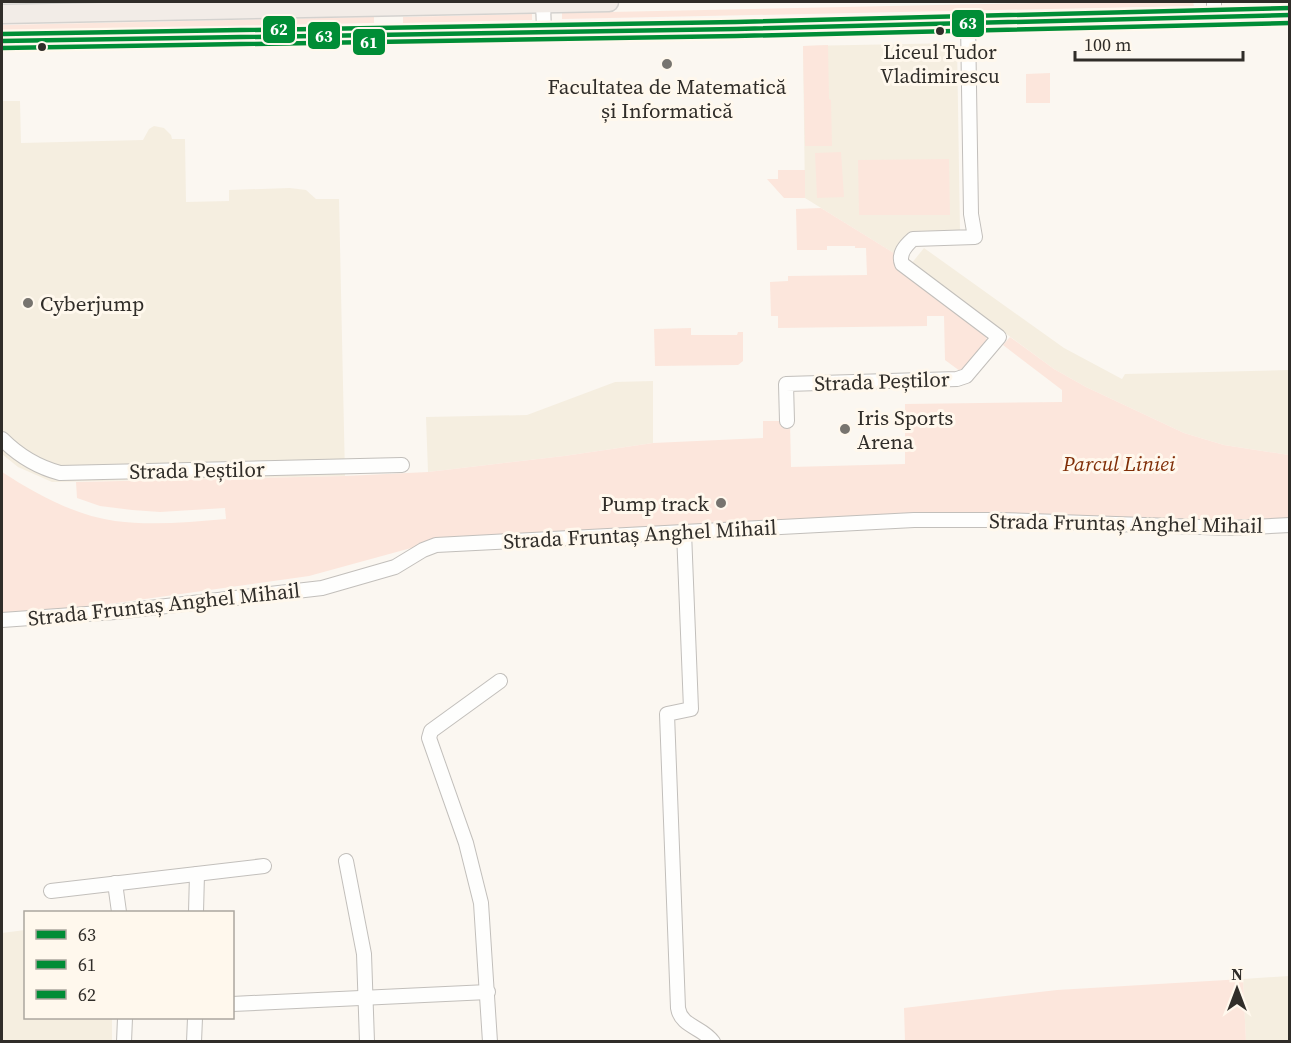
<svg xmlns="http://www.w3.org/2000/svg" width="1291" height="1043" font-family="'Source Serif 4',serif">
<style>
.built{fill:#f5eee0}
.green{fill:#fce6dc}
.lines{fill:none;stroke-linecap:round;stroke-linejoin:round}
.minor-casing{stroke:#c2bfbb;stroke-width:16}
.major-casing{stroke:#d4d2cf;stroke-width:21}
.minor{stroke:#fefefd;stroke-width:14}
.major{stroke:#f2ece7;stroke-width:18}
.bus-1-casing{stroke:#fff8ed;stroke-width:9}
.bus-2-casing{stroke:#fff8ed;stroke-width:9}
.bus-3-casing{stroke:#fff8ed;stroke-width:9}
.bus-1{stroke:#008d36;stroke-width:4.5}
.bus-2{stroke:#008d36;stroke-width:4.5}
.bus-3{stroke:#008d36;stroke-width:4.5}
.bus-dot{fill:#302d29;stroke:#fff8ed;stroke-width:2}
.poi-dot{fill:#77746f;stroke:#fff8ed;stroke-width:2}
.labels{text-anchor:middle;dominant-baseline:central;stroke-width:6;stroke-linejoin:round;paint-order:stroke}
.bus-label{font-size:20px;fill:#302d29;stroke:#fff8ed}
.poi-label{font-size:21px;fill:#302d29;stroke:#fff8ed;text-anchor:start}
.street-label{font-size:21px;fill:#302d29;stroke:#fff8ed}
.park-label{font-size:21px;font-style:italic;fill:#802e07;stroke:#fff8ed}
.line-badge{stroke:#fff8ed;stroke-width:2}
.badge-label{font-size:16px;text-anchor:middle;font-weight:bold;fill:#fff}
</style>
<rect width="100%" height="100%" fill="#fbf7f1"/>
<g class="built">
<path d="M 957,43 L 960,233 L 910,234 L 897,255 L 805,198 L 803,46 Z"/>
<path d="M 2,101 L 20,101 L 21,143 L 143,140 L 149,129 L 154,126 L 164,128 L 171,135 L 172,139 L 185,139 L 186,202 L 229,201 L 229,190 L 290,188 L 306,190 L 316,199 L 339,199 L 345,476 L 52,482 L 18,467 L 2,454 Z"/>
<path d="M 924,248 L 1064,348 L 1122,379 L 1125,374 L 1289,370 L 1289,455 L 1224,445 L 1184,433 L 1086,387 L 1054,369 L 911,264 Z"/>
<path d="M 653,381 L 653,443 L 564,456 L 428,472 L 426,417 L 527,415 L 615,382 Z"/>
<path d="M 25,930 L 26,1018 L 112,1018 L 112,1041 L 2,1041 L 2,933 Z"/>
<path d="M 1289,976 L 1289,1041 L 1246,1041 L 1243,979 Z"/>
</g>
<g class="green">
<path d="M 1082,2 L 1193,2 L 1194,6 L 562,19 L 562,13 Z"/>
<path d="M 532,14 L 532,20 L 403,23 L 403,17 Z"/>
<path d="M 374,17 L 374,23 L 2,31 L 2,25 Z"/>
<path d="M 828,45 L 829,99 L 831,100 L 832,146 L 805,146 L 803,46 Z"/>
<path d="M 1050,73 L 1050,103 L 1026,103 L 1026,74 Z"/>
<path d="M 841,152 L 844,197 L 817,198 L 815,153 Z"/>
<path d="M 949,159 L 950,215 L 859,215 L 858,160 Z"/>
<path d="M 778,170 L 805,170 L 805,198 L 784,198 L 767,179 L 778,179 Z"/>
<path d="M 821,208 L 897,255 L 986,330 L 987,345 L 960,371 L 945,360 L 944,316 L 927,316 L 927,326 L 778,328 L 778,316 L 771,316 L 770,282 L 788,281 L 788,276 L 867,275 L 866,248 L 855,248 L 855,246 L 827,246 L 827,250 L 797,250 L 796,209 Z"/>
<path d="M 691,328 L 691,335 L 737,335 L 738,332 L 743,332 L 743,361 L 738,365 L 655,366 L 654,329 Z"/>
<path d="M 1010,337 L 1054,369 L 1086,387 L 1184,433 L 1224,445 L 1289,455 L 1290,518 L 1224,520 L 1154,520 L 444,539 L 309,576 L 2,619 L 2,472 C 36,494 74,515 115,521 C 152,526 189,522 226,519 L 225,508 L 160,512 L 132,510 L 100,506 L 77,498 L 76,482 L 345,476 L 428,472 L 564,456 L 653,443 L 763,438 L 763,421 L 790,421 L 791,467 L 905,464 L 905,404 L 1062,402 L 1062,390 L 1003,345 Z"/>
<path d="M 1243,979 L 1246,1041 L 905,1041 L 904,1008 L 1057,990 Z"/>
</g>
<g class="lines">
<defs>
<g id="minor">
<path d="M 543,2 L 544,31"/>
<path d="M 1214,2 L 1214,17"/>
<path d="M 787,421 L 786,384 L 957,379 L 966,376 L 999,337 L 902,264 C 898,254 905,246 913,239 L 975,237 L 971,214 L 968,23"/>
<path d="M 2,439 C 19,456 37,467 60,473 L 402,465"/>
<path d="M 684,532 L 691,709 L 667,714 L 678,1008 C 681,1027 703,1027 713,1042"/>
<path d="M 2,620 L 115,612 L 322,588 L 395,567 L 423,550 L 436,545 L 914,520 L 1000,520 L 1230,528 L 1290,525"/>
<path d="M 346,861 L 364,954 L 367,1042"/>
<path d="M 115,883 L 119,912"/>
<path d="M 51,891 L 264,866"/>
<path d="M 196,912 L 197,874"/>
<path d="M 232,1004 L 488,992"/>
<path d="M 124,1042 L 125,1018"/>
<path d="M 194,1042 L 195,1018"/>
<path d="M 490,1042 L 481,903 L 466,843 L 429,738 L 431,731 L 500,681"/>
</g>
<g id="major">
<path d="M 2,14 L 609,2"/>
<path d="M 2,41 L 736,29 L 1290,15"/>
</g>
</defs>
<use href="#minor" class="minor-casing"/>
<use href="#major" class="major-casing"/>
<use href="#minor" class="minor"/>
<use href="#major" class="major"/>
<defs>
<path id="bus-1" d="M 2,41 L 736,29 L 1290,15"/>
<path id="bus-2" d="M 2,48 L 736,36 L 1290,23"/>
<path id="bus-3" d="M 2,34 L 736,22 L 1290,8"/>
</defs>
<use href="#bus-1" class="bus-1-casing"/>
<use href="#bus-2" class="bus-2-casing"/>
<use href="#bus-3" class="bus-3-casing"/>
<use href="#bus-1" class="bus-1"/>
<use href="#bus-2" class="bus-2"/>
<use href="#bus-3" class="bus-3"/>
</g>
<g class="bus-dot">
<circle cx="940" cy="31" r="5"/>
<circle cx="42" cy="47" r="5"/>
</g>
<g class="poi-dot">
<circle cx="667" cy="64" r="6"/>
<circle cx="28" cy="303" r="6"/>
<circle cx="845" cy="429" r="6"/>
<circle cx="721" cy="503" r="6"/>
</g>
<g class="labels">
<g class="bus-label">
<text x="940" y="52">Liceul Tudor<tspan x="940" dy="24">Vladimirescu</tspan></text>
</g>
<g class="poi-label">
<text x="667" y="86" text-anchor="middle">Facultatea de Matematică<tspan x="667" dy="24">și Informatică</tspan></text>
<text x="40" y="303">Cyberjump</text>
<text x="857" y="417">Iris Sports<tspan x="857" dy="24">Arena</tspan></text>
<text x="709" y="503" text-anchor="end">Pump track</text>
</g>
<g class="street-label">
<text transform="translate(882 381) rotate(-2)">Strada Peștilor</text>
<text transform="translate(197 470) rotate(-1)">Strada Peștilor</text>
<text transform="translate(1126 523) rotate(1)">Strada Fruntaș Anghel Mihail</text>
<text transform="translate(640 534) rotate(-3)">Strada Fruntaș Anghel Mihail</text>
<text transform="translate(164 604) rotate(-6)">Strada Fruntaș Anghel Mihail</text>
</g>
<g class="park-label">
<text x="1119" y="463">Parcul Liniei</text>
</g>
</g>
<g class="line-badge">
<rect x="951" y="9" width="34" height="29" rx="6" fill="#008d36"/>
<rect x="262" y="15" width="34" height="29" rx="6" fill="#008d36"/>
<rect x="307" y="21" width="34" height="29" rx="6" fill="#008d36"/>
<rect x="352" y="28" width="34" height="28" rx="6" fill="#008d36"/>
</g>
<g class="badge-label">
<text x="968" y="29">63</text>
<text x="279" y="35">62</text>
<text x="324" y="42">63</text>
<text x="369" y="48">61</text>
</g>
<rect width="1291" height="1043" fill="none" stroke="#302d29" stroke-width="6"/>
<rect x="24" y="911" width="210" height="108" fill="#fff8ed" stroke="#aca79f" stroke-width="1.5"/>
<rect x="36" y="930" width="30" height="9" fill="#008d36" stroke="#aca79f" stroke-width="1.5"/>
<text x="78" y="941" font-size="18" fill="#302d29">63</text>
<rect x="36" y="960" width="30" height="9" fill="#008d36" stroke="#aca79f" stroke-width="1.5"/>
<text x="78" y="971" font-size="18" fill="#302d29">61</text>
<rect x="36" y="990" width="30" height="9" fill="#008d36" stroke="#aca79f" stroke-width="1.5"/>
<text x="78" y="1001" font-size="18" fill="#302d29">62</text>
<g transform="translate(1237 989)" stroke="#fff8ed" stroke-width="4.5" paint-order="stroke">
<path d="M0-4.5L10 22L0 15L-10 22Z" fill="#302d29"/>
<text y="-9" font-size="16" font-weight="bold" text-anchor="middle" fill="#302d29">N</text>
</g>
<path d="M1075 51v9h168v-9" fill="none" stroke="#302d29" stroke-width="3"/>
<text x="1084" y="51" font-size="18" fill="#302d29" stroke="#fff8ed" stroke-width="4.5" paint-order="stroke">100 m</text>
</svg>
